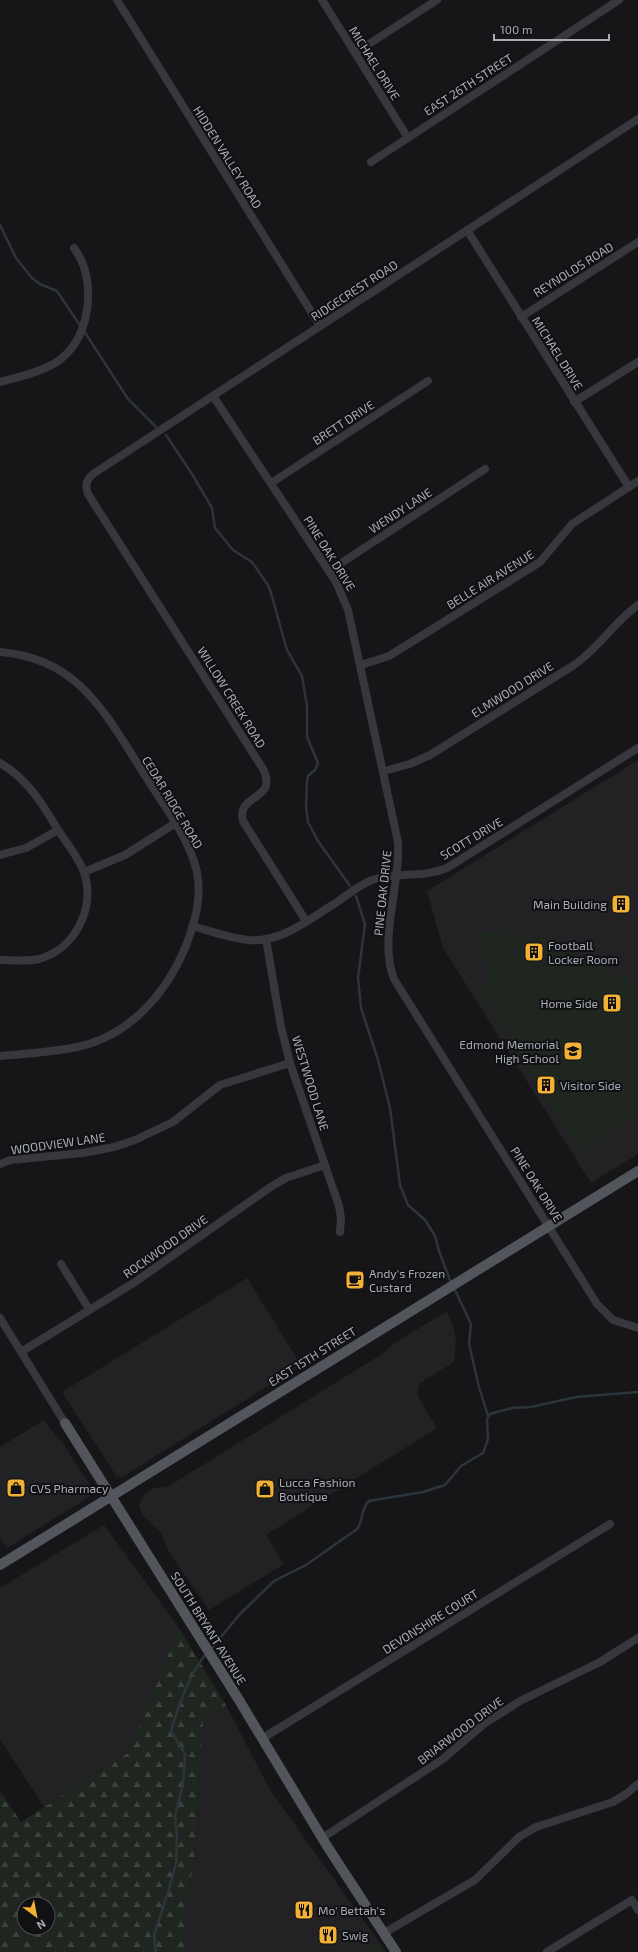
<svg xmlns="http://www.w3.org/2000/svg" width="638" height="1952" font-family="'Exo 2',sans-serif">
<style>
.built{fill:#222225}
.forest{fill:url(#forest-firs);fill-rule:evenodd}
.green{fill:#1e261f}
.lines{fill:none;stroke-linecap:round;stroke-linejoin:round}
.stream{stroke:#2c353c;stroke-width:2.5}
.minor{stroke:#37383d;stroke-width:8}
.major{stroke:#53555c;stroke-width:10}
.labels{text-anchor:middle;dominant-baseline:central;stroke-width:4;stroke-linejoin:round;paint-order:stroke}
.street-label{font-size:12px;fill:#a8adb8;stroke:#111113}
.poi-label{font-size:12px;fill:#a8adb8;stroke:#111113;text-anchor:start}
</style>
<defs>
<pattern id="forest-firs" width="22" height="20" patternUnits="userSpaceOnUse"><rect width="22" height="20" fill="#1e261f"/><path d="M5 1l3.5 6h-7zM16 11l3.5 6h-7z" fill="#3c433d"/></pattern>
</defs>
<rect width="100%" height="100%" fill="#161618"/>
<g class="built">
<path d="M 638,760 L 638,1154 L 591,1183 L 443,948 L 427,891 Z"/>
<path d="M 247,1278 L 301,1365 L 124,1476 L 117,1477 L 62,1392 Z"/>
<path d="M 447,1311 L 453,1326 L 456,1340 L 454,1362 L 420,1383 L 417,1395 L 437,1428 L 266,1535 L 284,1564 L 209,1610 L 171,1555 L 165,1544 L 161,1532 L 143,1516 L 139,1506 L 143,1495 L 151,1489 L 169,1486 L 382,1354 L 393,1344 Z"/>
<path d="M 44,1420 L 55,1435 L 64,1444 L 82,1474 L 91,1486 L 92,1490 L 89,1497 L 7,1548 L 0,1538 L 0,1447 Z"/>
<path d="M 104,1525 L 179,1628 L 128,1753 L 44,1807 L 0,1739 L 0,1588 Z"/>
<path d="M 226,1705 L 270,1790 L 379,1942 L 363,1952 L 186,1952 L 185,1911 L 195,1854 L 203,1719 Z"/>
</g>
<path class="forest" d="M 179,1628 L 226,1705 L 203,1719 L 195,1854 L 185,1911 L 186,1952 L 0,1952 L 0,1791 L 21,1822 L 128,1753 ZM 24,1904 L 48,1904 L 48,1928 L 24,1928 Z"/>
<g class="green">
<path d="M 498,931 L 530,940 L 547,938 L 549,945 L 555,943 L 558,950 L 580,958 L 586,955 L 592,964 L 599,960 L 610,977 L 621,970 L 638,998 L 638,1116 L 580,1153 L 477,990 L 489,983 L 481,936 L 482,933 Z"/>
<path d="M 379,1942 L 386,1952 L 363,1952 Z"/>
</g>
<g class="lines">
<g class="stream">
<path d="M 0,225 L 16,258 L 32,278 L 40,284 L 57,291 L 81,327"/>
<path d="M 84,331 L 128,399 L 156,427"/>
<path d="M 166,435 L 192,474 L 212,508 L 215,528 L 233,550 L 252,562 L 268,585 L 271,593 L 287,650 L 302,676 L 307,706 L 307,737 L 318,763 L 315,770 L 308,776 L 307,781 L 306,807 L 308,822 L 318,841 L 350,886"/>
<path d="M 356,896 L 365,924 L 358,978 L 361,1008 L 378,1060 L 390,1108 L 400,1185 L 408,1205 L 425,1220 L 435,1236 L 439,1251 L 451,1283"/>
<path d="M 454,1288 L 471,1324 L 469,1344 L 479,1387 L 488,1416"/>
<path d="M 210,1650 L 240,1614 L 274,1581 L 306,1565 L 357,1529 C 364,1520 360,1509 369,1501 L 423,1492 L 445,1485 L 461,1466 L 483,1453 L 488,1439 L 487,1419 L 490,1414 L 512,1408 L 531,1407 L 576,1397 L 638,1392"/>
<path d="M 156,1952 L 154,1935 L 169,1889 L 176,1863 L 177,1836 L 175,1816 L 183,1785 L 185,1754 L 171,1731 C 178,1707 190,1673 206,1654"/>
</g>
<g class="minor">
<path d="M 117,0 L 320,326"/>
<path d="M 322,0 L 408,138"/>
<path d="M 355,53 L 437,0"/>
<path d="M 371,162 L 619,0"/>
<path d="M 467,230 L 629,487"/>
<path d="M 521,317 L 638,242"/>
<path d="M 0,382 C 18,377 38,373 55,363 C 86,344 94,300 84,267 C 82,261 78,254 74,248"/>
<path d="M 213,396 L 336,582 L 348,610 L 398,842 C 401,884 378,940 394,979 L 597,1304 L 613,1320 L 638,1328"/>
<path d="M 574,402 L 638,362"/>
<path d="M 271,483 L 428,381"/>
<path d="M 329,571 L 485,469"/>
<path d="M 0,652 C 77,658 104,711 141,769 C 160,801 189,836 197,872 C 202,897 194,926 185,948 C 165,995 129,1036 77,1047 C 52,1052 26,1054 0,1056"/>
<path d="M 361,665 L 389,656 L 540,562 L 572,524 L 638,481"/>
<path d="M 0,763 C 26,778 40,800 55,825 C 64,840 78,856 84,872 C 96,908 75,949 39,959 C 27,962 13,960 0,960"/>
<path d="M 384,771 L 410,764 L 430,755 L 574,665 C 599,648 614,622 638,605"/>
<path d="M 0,855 L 26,848 L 58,830"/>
<path d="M 84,872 L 125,855 L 174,824"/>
<path d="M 306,921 L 243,821 C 236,793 279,801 263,769 L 88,494 C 85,485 86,480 93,474 L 638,119"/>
<path d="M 192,926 C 210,931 230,938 248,940 C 281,943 308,920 334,904 C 346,896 359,885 372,880 C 397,871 421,879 447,868 L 638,748"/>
<path d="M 266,939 L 281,1027 L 290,1063 L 339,1206 L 341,1218 L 340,1232"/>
<path d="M 0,1164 L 11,1160 L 83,1153 L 114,1147 L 135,1140 L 173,1122 L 220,1085 L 290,1063"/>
<path d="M 61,1264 L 89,1309"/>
<path d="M 0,1318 L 65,1423"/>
<path d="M 21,1352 L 135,1282 L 272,1186 L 286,1178 L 325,1165"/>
<path d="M 263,1738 L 610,1524"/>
<path d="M 322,1838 L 443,1759 L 484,1724 L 520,1701 L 600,1662 L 638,1638"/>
<path d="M 384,1933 L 475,1880 L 519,1837 L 536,1827 L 613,1802 L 626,1794 L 638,1784"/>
<path d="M 547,1952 L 632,1900 L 638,1910"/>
</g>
<g class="major">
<path d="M 65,1423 L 239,1700 L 327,1846 L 396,1952"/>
<path d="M 0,1565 L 638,1171"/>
</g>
</g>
<defs>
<symbol id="building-square" viewBox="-11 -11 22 22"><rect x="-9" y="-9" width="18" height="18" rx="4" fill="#f2b134" stroke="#111113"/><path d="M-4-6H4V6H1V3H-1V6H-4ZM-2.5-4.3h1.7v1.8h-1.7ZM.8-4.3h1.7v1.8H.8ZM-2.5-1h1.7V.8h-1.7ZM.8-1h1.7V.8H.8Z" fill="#111"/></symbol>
<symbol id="school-square" viewBox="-11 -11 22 22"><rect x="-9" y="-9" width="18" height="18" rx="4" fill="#f2b134" stroke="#111113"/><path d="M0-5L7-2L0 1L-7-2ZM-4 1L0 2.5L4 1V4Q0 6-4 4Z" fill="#111"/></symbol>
<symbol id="cafe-square" viewBox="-11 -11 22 22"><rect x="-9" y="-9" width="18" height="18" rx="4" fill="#f2b134" stroke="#111113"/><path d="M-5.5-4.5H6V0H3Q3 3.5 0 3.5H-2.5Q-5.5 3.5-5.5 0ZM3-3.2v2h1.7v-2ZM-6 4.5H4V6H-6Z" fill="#111"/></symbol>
<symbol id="shop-square" viewBox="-11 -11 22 22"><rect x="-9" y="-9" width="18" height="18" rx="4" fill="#f2b134" stroke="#111113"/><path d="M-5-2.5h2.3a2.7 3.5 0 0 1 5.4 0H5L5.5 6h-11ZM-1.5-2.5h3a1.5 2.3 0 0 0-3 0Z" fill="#111"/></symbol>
<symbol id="restaurant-square" viewBox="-11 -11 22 22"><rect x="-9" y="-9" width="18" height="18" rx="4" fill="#f2b134" stroke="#111113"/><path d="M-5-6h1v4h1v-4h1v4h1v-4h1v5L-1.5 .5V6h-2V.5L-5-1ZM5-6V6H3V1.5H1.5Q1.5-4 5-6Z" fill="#111"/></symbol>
</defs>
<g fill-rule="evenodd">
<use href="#building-square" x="610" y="893" width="22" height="22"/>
<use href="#building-square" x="523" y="941" width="22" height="22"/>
<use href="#building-square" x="601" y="992" width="22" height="22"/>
<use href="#school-square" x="562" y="1040" width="22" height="22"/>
<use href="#building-square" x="535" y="1074" width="22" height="22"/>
<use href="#cafe-square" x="344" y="1269" width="22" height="22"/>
<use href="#shop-square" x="5" y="1477" width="22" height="22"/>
<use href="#shop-square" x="254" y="1478" width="22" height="22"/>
<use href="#restaurant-square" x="293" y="1899" width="22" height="22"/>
<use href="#restaurant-square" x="317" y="1924" width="22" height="22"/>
</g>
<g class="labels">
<g class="street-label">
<text transform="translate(375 63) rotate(58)">MICHAEL DRIVE</text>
<text transform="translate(468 84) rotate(-33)">EAST 26TH STREET</text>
<text transform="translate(228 157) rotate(58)">HIDDEN VALLEY ROAD</text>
<text transform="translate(573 269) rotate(-32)">REYNOLDS ROAD</text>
<text transform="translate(354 290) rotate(-33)">RIDGECREST ROAD</text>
<text transform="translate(558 353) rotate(58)">MICHAEL DRIVE</text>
<text transform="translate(343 422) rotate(-33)">BRETT DRIVE</text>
<text transform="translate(400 510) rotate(-33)">WENDY LANE</text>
<text transform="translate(330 553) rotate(58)">PINE OAK DRIVE</text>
<text transform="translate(490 579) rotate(-32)">BELLE AIR AVENUE</text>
<text transform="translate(512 689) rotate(-32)">ELMWOOD DRIVE</text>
<text transform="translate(232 697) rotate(58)">WILLOW CREEK ROAD</text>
<text transform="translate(173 802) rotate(59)">CEDAR RIDGE ROAD</text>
<text transform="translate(471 838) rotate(-31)">SCOTT DRIVE</text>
<text transform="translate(382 893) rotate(-84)">PINE OAK DRIVE</text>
<text transform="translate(311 1083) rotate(73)">WESTWOOD LANE</text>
<text transform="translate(58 1143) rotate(-8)">WOODVIEW LANE</text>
<text transform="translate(537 1184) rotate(58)">PINE OAK DRIVE</text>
<text transform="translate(165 1246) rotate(-35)">ROCKWOOD DRIVE</text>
<text transform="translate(312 1356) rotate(-32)">EAST 15TH STREET</text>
<text transform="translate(430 1621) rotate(-32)">DEVONSHIRE COURT</text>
<text transform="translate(209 1628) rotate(58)">SOUTH BRYANT AVENUE</text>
<text transform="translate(460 1730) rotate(-37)">BRIARWOOD DRIVE</text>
</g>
<g class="poi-label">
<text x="607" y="904" text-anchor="end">Main Building</text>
<text x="548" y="945">Football<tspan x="548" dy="14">Locker Room</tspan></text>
<text x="598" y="1003" text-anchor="end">Home Side</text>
<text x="559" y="1044" text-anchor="end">Edmond Memorial<tspan x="559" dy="14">High School</tspan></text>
<text x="560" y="1085">Visitor Side</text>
<text x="369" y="1273">Andy's Frozen<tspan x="369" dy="14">Custard</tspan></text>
<text x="279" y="1482">Lucca Fashion<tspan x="279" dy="14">Boutique</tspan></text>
<text x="30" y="1488">CVS Pharmacy</text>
<text x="318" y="1910">Mo' Bettah's</text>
<text x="342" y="1935">Swig</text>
</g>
</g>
<g transform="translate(36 1916) rotate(148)"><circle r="19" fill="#111113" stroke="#4d4f55"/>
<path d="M0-3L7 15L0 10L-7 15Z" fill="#f2b134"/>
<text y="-6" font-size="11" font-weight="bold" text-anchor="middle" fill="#a8adb8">N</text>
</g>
<path d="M494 34v6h115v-6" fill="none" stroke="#a8adb8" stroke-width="2"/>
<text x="500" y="34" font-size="12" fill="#a8adb8" stroke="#111113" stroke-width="3" paint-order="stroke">100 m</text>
</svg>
